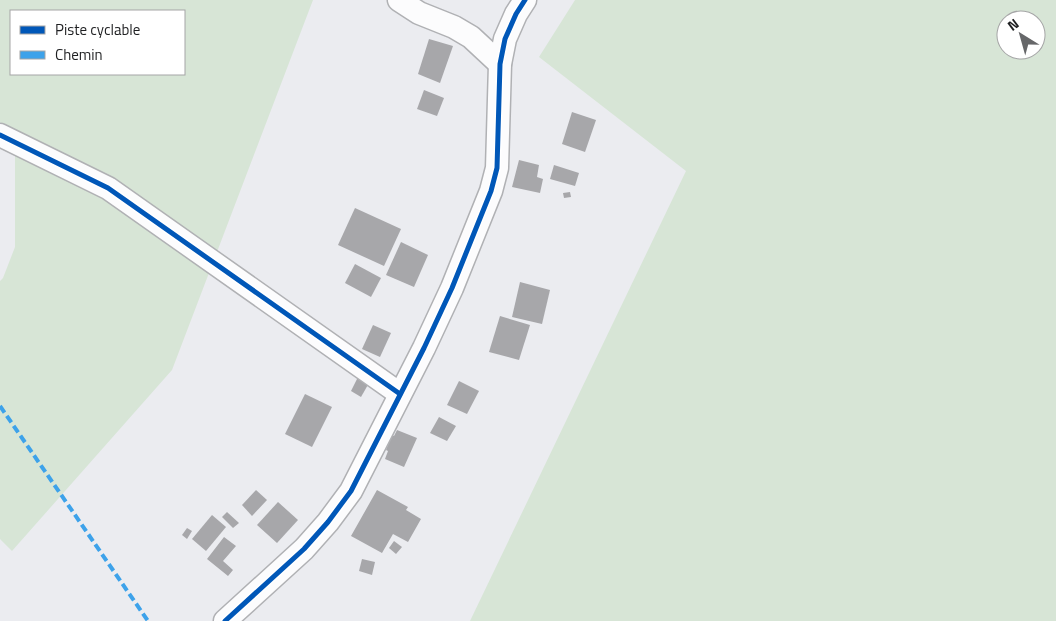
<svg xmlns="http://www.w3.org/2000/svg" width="1056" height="621" font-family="'Titillium Web',sans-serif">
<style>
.green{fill:#d7e5d6;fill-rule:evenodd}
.building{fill:#a7a7aa}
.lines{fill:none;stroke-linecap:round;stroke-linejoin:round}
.minor-casing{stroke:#b0b1b4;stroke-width:25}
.minor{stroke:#fcfcfd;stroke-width:22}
.quiet{stroke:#3da2ea;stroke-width:4;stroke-dasharray:8 4;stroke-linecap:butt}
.cycleway-casing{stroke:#fff;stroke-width:8}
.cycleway{stroke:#0057b8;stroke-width:5}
</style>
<rect width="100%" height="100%" fill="#ebecf0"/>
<g class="green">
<path d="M 0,0 L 313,0 L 172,370 L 12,551 L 0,539 L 0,281 L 3,278 L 15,247 L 15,140 L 0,122 ZM 11,11 L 184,11 L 184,74 L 11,74 Z"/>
<path d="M 575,0 L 1056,0 L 1056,621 L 470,621 L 686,171 L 539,57 ZM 1006,20 L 1036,20 L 1036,50 L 1006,50 Z"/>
</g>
<g class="building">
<path d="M 429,39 L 453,46 L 440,83 L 418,74 Z"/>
<path d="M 424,90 L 444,98 L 437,116 L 417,109 Z"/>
<path d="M 572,112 L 596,120 L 585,152 L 562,144 Z"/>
<path d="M 519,160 L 539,165 L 537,177 L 543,179 L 540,193 L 512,187 Z"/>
<path d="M 554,165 L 579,173 L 575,186 L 550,179 Z"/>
<path d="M 570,192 L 571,197 L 564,198 L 563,193 Z"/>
<path d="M 355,208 L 401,229 L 384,266 L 338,245 Z"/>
<path d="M 401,242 L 428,255 L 414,287 L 386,275 Z"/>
<path d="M 355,264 L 381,278 L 371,297 L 345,283 Z"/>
<path d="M 520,282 L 550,290 L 542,324 L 512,317 Z"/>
<path d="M 500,316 L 530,325 L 519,360 L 489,352 Z"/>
<path d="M 373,325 L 391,333 L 380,357 L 362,349 Z"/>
<path d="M 358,377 L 369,383 L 361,397 L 351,391 Z"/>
<path d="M 459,381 L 479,391 L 467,414 L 447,405 Z"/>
<path d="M 305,394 L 332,407 L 312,447 L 285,434 Z"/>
<path d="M 439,417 L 456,426 L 447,441 L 430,433 Z"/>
<path d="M 397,430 L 417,438 L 404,467 L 385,459 L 388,451 L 386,450 L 392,435 L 394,436 Z"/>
<path d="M 256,490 L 267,500 L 252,516 L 242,505 Z"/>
<path d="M 377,490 L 408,507 L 406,510 L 421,519 L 408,542 L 393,534 L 382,553 L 351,536 Z"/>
<path d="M 278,502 L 298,520 L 277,543 L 257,525 Z"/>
<path d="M 227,512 L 239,523 L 233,528 L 222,517 Z"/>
<path d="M 212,515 L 226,527 L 206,551 L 192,539 Z"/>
<path d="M 187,528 L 192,531 L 187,539 L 182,535 Z"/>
<path d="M 224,537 L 236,546 L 223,561 L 233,570 L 228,576 L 207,559 Z"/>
<path d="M 394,541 L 402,547 L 396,554 L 389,548 Z"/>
<path d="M 362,559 L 375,562 L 372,575 L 359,571 Z"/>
</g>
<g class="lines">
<defs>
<g id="minor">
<path d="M 399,0 L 419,13 L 454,27 L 471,37 L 500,64"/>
<path d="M 0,135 L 108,188 L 400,394"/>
<path d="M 225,621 L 304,549 L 328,522 L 351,491 L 424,348 L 452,288 L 491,191 L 497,168 L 500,64 L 505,39 L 516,14 L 525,0"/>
</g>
</defs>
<use href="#minor" class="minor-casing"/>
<use href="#minor" class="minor"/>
<path class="quiet" d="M 0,406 L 148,621"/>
<defs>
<g id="cycleway">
<path d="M 0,135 L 108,188 L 400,394"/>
<path d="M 225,621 L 304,549 L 328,522 L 351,491 L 424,348 L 452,288 L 491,191 L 497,168 L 500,64 L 505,39 L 516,14 L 525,0"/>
</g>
</defs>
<use href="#cycleway" class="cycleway-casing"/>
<use href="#cycleway" class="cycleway"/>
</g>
<rect x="10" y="10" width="175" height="65" fill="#ffffff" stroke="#a5a5a6"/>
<rect x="20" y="26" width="25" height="8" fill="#0057b8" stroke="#a5a5a6"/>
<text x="55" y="35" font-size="15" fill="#1e1f21">Piste cyclable</text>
<rect x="20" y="51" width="25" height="8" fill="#3da2ea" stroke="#a5a5a6"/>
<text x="55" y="60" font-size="15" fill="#1e1f21">Chemin</text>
<g transform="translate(1021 35) rotate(323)"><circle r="24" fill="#ffffff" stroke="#a5a5a6"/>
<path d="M0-4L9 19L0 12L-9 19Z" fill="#666769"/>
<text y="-8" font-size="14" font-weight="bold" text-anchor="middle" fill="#1e1f21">N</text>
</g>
</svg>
